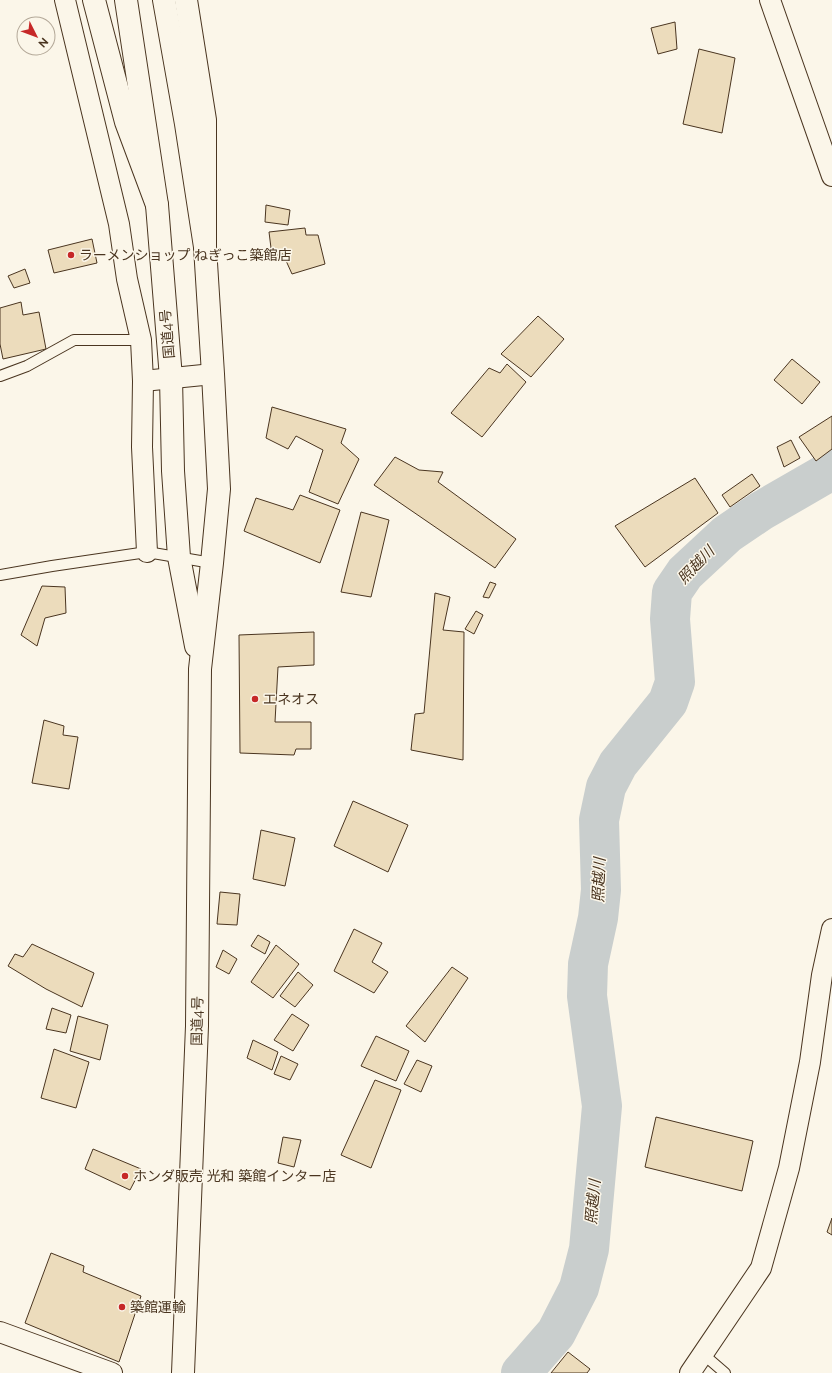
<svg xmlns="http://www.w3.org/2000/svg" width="832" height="1373" font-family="Raleway,'Noto Sans JP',sans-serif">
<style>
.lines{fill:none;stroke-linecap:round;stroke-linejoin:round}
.river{stroke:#c9cecd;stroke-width:40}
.building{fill:#ecdcbc;stroke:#4a3520}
.service-casing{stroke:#4a3520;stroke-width:12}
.minor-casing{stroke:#4a3520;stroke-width:22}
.trunk-casing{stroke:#4a3520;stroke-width:24}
.motorway-casing{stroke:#4a3520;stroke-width:24}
.service{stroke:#fbf6e9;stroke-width:10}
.minor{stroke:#fbf6e9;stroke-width:20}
.trunk{stroke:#fbf6e9;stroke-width:22}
.motorway{stroke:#fbf6e9;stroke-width:22}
.poi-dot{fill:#c62828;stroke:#fbf6e9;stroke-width:1.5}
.labels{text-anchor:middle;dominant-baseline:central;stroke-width:3;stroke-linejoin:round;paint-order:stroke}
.poi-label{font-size:14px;fill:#4a3520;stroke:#fbf6e9;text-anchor:start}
.street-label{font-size:14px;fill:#4a3520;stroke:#fbf6e9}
.water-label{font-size:15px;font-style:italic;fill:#4a3520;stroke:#fbf6e9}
</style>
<rect width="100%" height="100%" fill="#fbf6e9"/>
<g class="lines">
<path class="river" d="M 521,1373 L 556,1333 L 579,1288 L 589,1249 L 602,1106 L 587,996 L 588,964 L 598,918 L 601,890 L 599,820 L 606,787 L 618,764 L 668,702 L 675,682 L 670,619 L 672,592 L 685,573 L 727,534 L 761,511 L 832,470"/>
</g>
<g class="building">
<path d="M 675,22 L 677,49 L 658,54 L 651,28 Z"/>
<path d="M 699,49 L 735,58 L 722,133 L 683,124 Z"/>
<path d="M 266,205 L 290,210 L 288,225 L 265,222 Z"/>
<path d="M 305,228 L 306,235 L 318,235 L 325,264 L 292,274 L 283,254 L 272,256 L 269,232 Z"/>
<path d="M 92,239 L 97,263 L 54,273 L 48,250 Z"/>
<path d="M 25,269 L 30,283 L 14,288 L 8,276 Z"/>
<path d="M 21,302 L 23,315 L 39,312 L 46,349 L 3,359 L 0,344 L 0,308 Z"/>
<path d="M 538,316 L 564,339 L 531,377 L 501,354 Z"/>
<path d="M 792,359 L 820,382 L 802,404 L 774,380 Z"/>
<path d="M 507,364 L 526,382 L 482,437 L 451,413 L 489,368 L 500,373 Z"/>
<path d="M 272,407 L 346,429 L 341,443 L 359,459 L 338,504 L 309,492 L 323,450 L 296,436 L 288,449 L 266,438 Z"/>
<path d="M 832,416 L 832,449 L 816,461 L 799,437 Z"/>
<path d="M 791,440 L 800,458 L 784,467 L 777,447 Z"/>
<path d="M 395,457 L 419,470 L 443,472 L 438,482 L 516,539 L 495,568 L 374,485 Z"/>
<path d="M 752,474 L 760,486 L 730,507 L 722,495 Z"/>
<path d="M 695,478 L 718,513 L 645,567 L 615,526 Z"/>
<path d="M 300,495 L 340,510 L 320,563 L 244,531 L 256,498 L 293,510 Z"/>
<path d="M 361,512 L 389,520 L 371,597 L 341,592 Z"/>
<path d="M 490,582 L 496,584 L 489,598 L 483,597 Z"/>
<path d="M 42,586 L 65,587 L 66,613 L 45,618 L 37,646 L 21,635 Z"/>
<path d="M 435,593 L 450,597 L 443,630 L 464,632 L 463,760 L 411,750 L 415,714 L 424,713 Z"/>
<path d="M 476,611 L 483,615 L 474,634 L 465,629 Z"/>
<path d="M 314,632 L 314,665 L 278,667 L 275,722 L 311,722 L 311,749 L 296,749 L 294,755 L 240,753 L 239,635 Z"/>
<path d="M 44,720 L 64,726 L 63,735 L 78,737 L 69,789 L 32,783 Z"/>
<path d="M 353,801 L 408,825 L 388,872 L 334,846 Z"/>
<path d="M 261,830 L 295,838 L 285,886 L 253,879 Z"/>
<path d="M 220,892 L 240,894 L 237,925 L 217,924 Z"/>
<path d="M 354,929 L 382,943 L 372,962 L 388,972 L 374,993 L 334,971 Z"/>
<path d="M 258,935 L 270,942 L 265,954 L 251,946 Z"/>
<path d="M 32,944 L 94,973 L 82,1007 L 46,989 L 8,966 L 15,954 L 23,957 Z"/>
<path d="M 276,945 L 299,964 L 273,998 L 251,982 Z"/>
<path d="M 223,950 L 237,959 L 229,974 L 216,967 Z"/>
<path d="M 452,967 L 468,978 L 425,1042 L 406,1026 Z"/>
<path d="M 298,972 L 313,985 L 295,1007 L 280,996 Z"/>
<path d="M 52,1008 L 71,1015 L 66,1033 L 46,1029 Z"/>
<path d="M 292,1014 L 309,1025 L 293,1051 L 274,1040 Z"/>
<path d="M 78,1016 L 108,1025 L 100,1060 L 70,1051 Z"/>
<path d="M 376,1036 L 409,1051 L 396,1081 L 361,1066 Z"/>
<path d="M 253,1040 L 278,1052 L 272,1070 L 247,1058 Z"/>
<path d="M 54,1049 L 89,1062 L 76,1108 L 41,1098 Z"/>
<path d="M 281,1056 L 298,1064 L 290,1080 L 274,1074 Z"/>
<path d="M 417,1060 L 432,1066 L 421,1092 L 404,1084 Z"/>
<path d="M 375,1080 L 401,1090 L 371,1168 L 341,1155 Z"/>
<path d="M 656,1117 L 753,1141 L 742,1191 L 645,1167 Z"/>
<path d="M 283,1137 L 301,1140 L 294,1167 L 278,1163 Z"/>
<path d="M 93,1149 L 141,1169 L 130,1190 L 85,1169 Z"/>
<path d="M 832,1218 L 832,1235 L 827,1232 Z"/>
<path d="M 51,1253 L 84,1266 L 83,1272 L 141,1296 L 119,1362 L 25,1323 Z"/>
<path d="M 568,1352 L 590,1369 L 587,1373 L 551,1373 Z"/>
</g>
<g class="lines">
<defs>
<g id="service">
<path d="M 0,376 L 27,366 L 74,340 L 141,340"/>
<path d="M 0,575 L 52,566 L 147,552 L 212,563"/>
<path d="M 703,1354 L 725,1373"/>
</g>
<g id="minor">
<path d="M 65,0 L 119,224 L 127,279 L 141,340 L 143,381 L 142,447 L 147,552"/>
<path d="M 770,0 L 832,176"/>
<path d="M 143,381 L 213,374"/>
<path d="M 0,1332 L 112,1373"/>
<path d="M 690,1373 L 761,1268 L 789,1168 L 810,1062 L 822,975 L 832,929"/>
</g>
<g id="trunk">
<path d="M 126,0 L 157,205 L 171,378 L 173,471 L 179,557 L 196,646"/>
<path d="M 164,0 L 186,124 L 205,247 L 213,374 L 219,489 L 212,563 L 200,669 L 197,1026 L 183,1373"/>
</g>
<g id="motorway">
<path d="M 94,0 L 126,122 L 157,205"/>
<path d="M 186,0 L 205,120 L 205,247"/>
</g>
</defs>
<use href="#service" class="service-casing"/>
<use href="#minor" class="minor-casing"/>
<use href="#trunk" class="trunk-casing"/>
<use href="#motorway" class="motorway-casing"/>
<use href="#service" class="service"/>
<use href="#minor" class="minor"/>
<use href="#trunk" class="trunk"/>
<use href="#motorway" class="motorway"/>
</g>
<g class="poi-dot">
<circle cx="71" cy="255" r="4"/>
<circle cx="255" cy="699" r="4"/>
<circle cx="125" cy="1176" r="4"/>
<circle cx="122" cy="1307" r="4"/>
</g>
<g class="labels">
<g class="poi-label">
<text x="79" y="255">ラーメンショップ ねぎっこ築館店</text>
<text x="263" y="699">エネオス</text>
<text x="133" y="1176">ホンダ販売 光和 築館インター店</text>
<text x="130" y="1307">築館運輸</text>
</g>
<g class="street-label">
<text transform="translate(167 334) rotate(-95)">国道4号</text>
<text transform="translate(197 1021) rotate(-89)">国道4号</text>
</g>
<g class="water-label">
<text transform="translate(696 565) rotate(-46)">照越川</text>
<text transform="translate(599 880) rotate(-88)">照越川</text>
<text transform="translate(593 1202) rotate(-85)">照越川</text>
</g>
</g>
<g transform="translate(36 36) rotate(132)"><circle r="19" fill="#fbf6e9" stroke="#b4a999"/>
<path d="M0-3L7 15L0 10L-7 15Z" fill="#c62828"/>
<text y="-6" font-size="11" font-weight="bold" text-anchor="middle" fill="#4a3520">N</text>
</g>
</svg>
